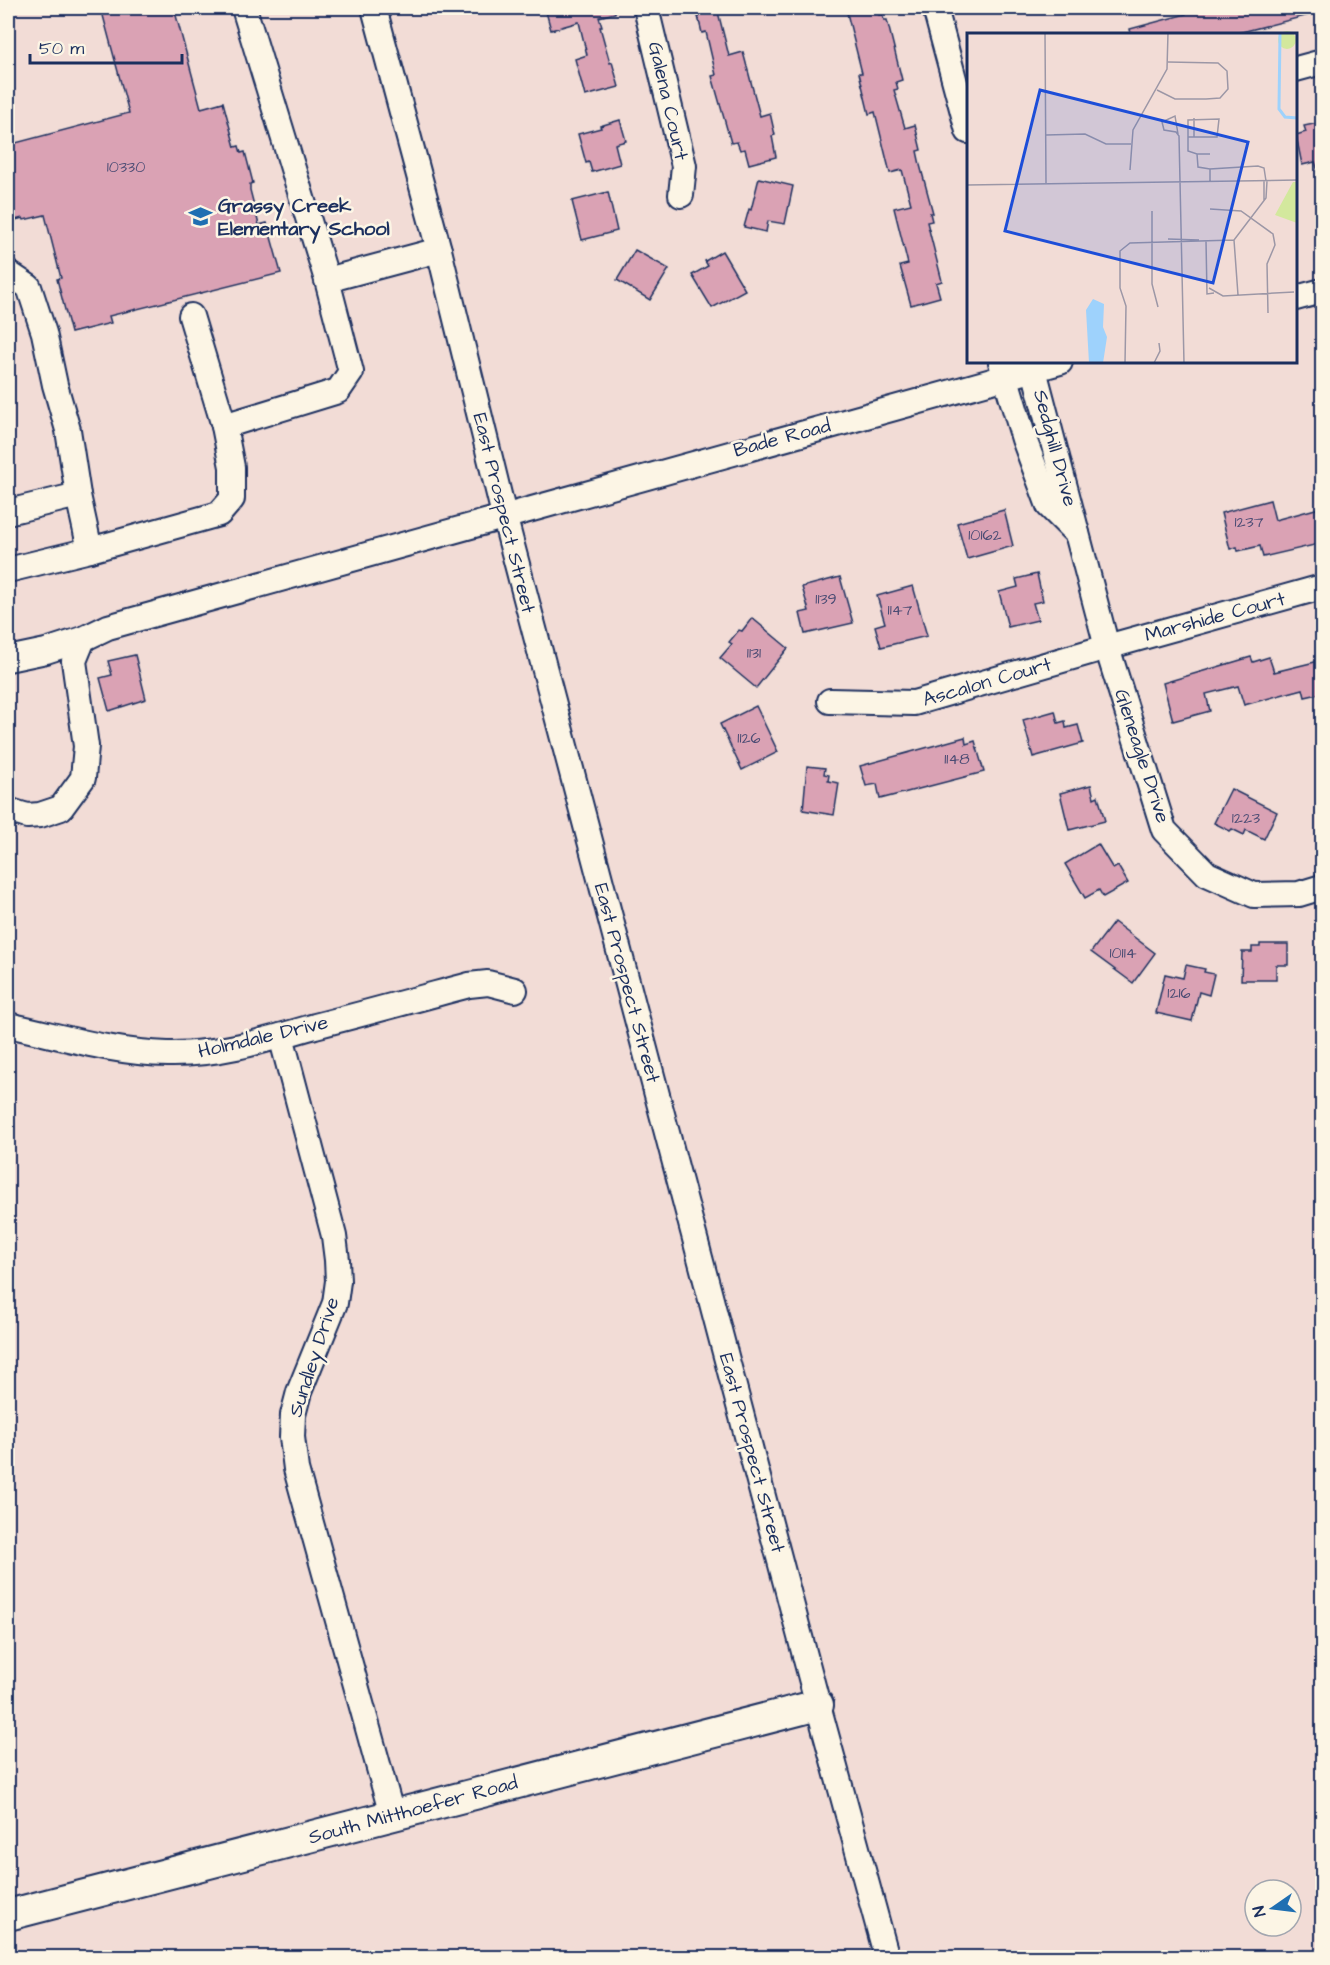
<svg xmlns="http://www.w3.org/2000/svg" width="1330" height="1965" font-family="'Architects Daughter',sans-serif">
<style>
.building{fill:#daa2b4;stroke:#1b2f5e;stroke-width:1.5}
.lines{fill:none;stroke-linecap:round;stroke-linejoin:round}
.minor-casing{stroke:#1b2f5e;stroke-width:28}
.major-casing{stroke:#1b2f5e;stroke-width:34}
.minor{stroke:#fcf5e5;stroke-width:24}
.major{stroke:#fcf5e5;stroke-width:30}
.labels{text-anchor:middle;dominant-baseline:central;stroke-width:5;stroke-linejoin:round;paint-order:stroke}
.number-label{font-size:16px;fill:#4b4c74}
.street-label{font-size:20px;fill:#1b2f5e;stroke:#fcf5e5}
.poi-label{font-size:20px;font-weight:bold;fill:#1b2f5e;stroke:#fcf5e5;text-anchor:start}
.inset-river{fill:none;stroke:#9ed2fc;stroke-width:3}
.inset-road{fill:none;stroke:#9c97a6;stroke-width:1.5}
.view{fill:#1d4ed8;fill-opacity:0.15;stroke:#1d4ed8;stroke-width:3}
.inset-edge{fill:none;stroke:#1b2f5e;stroke-width:3}
</style>
<rect width="100%" height="100%" fill="#f2dcd6"/>
<filter id="ink" filterUnits="userSpaceOnUse"><feTurbulence type="fractalNoise" baseFrequency=".0167" numOctaves="2"/><feDisplacementMap in="SourceGraphic" scale="12" xChannelSelector="R" yChannelSelector="G"/><feConvolveMatrix kernelMatrix="1 2 1 2 8 2 1 2 1" color-interpolation-filters="sRGB"/></filter>
<g filter="url(#ink)">
<g class="building">
<path d="M 101,8 L 174,8 L 201,108 L 223,102 L 235,147 L 239,146 L 241,153 L 245,152 L 253,183 L 250,184 L 250,190 L 259,225 L 267,223 L 281,273 L 109,316 L 111,323 L 71,333 L 57,279 L 61,278 L 45,215 L 24,220 L 23,218 L 8,222 L 8,145 L 129,113 Z"/>
<path d="M 545,8 L 615,8 L 615,13 L 599,17 L 602,27 L 600,27 L 610,63 L 612,62 L 619,87 L 585,96 L 575,59 L 587,55 L 579,22 L 551,30 Z"/>
<path d="M 696,8 L 717,8 L 729,56 L 743,52 L 760,116 L 770,113 L 775,135 L 772,136 L 776,157 L 749,164 L 745,149 L 740,150 L 737,142 L 731,143 L 712,76 L 716,75 L 706,32 L 702,33 Z"/>
<path d="M 868,8 L 877,8 L 879,15 L 882,14 L 884,20 L 887,20 L 902,80 L 896,82 L 898,89 L 894,90 L 905,128 L 915,125 L 921,150 L 917,151 L 920,165 L 933,213 L 930,213 L 932,221 L 927,222 L 942,281 L 936,283 L 940,297 L 911,305 L 900,266 L 908,264 L 894,208 L 911,204 L 902,170 L 890,173 L 875,112 L 869,114 L 859,73 L 862,73 L 847,13 Z"/>
<path d="M 1184,8 L 1316,8 L 1317,13 L 1234,34 L 1131,34 L 1130,29 L 1186,14 Z"/>
<path d="M 620,120 L 626,141 L 615,144 L 620,164 L 592,172 L 589,162 L 586,163 L 578,134 L 601,128 L 600,126 Z"/>
<path d="M 1323,122 L 1323,173 L 1319,174 L 1315,162 L 1302,165 L 1296,135 L 1306,132 L 1304,126 Z"/>
<path d="M 759,178 L 793,186 L 785,224 L 768,221 L 766,232 L 744,227 L 749,209 L 751,210 Z"/>
<path d="M 608,192 L 617,231 L 582,240 L 572,201 Z"/>
<path d="M 635,250 L 669,269 L 650,300 L 617,280 Z"/>
<path d="M 722,251 L 745,290 L 712,308 L 692,275 L 708,266 L 705,261 Z"/>
<path d="M 1270,500 L 1275,520 L 1323,507 L 1323,543 L 1263,557 L 1260,546 L 1238,551 L 1237,547 L 1230,549 L 1221,513 Z"/>
<path d="M 1004,510 L 1013,546 L 967,559 L 957,523 Z"/>
<path d="M 1037,574 L 1043,601 L 1033,603 L 1038,620 L 1008,627 L 999,592 L 1018,587 L 1016,579 Z"/>
<path d="M 840,577 L 853,623 L 805,634 L 800,613 L 809,611 L 802,587 Z"/>
<path d="M 913,586 L 927,636 L 881,647 L 875,626 L 885,623 L 877,596 Z"/>
<path d="M 752,618 L 788,648 L 756,688 L 720,658 L 732,644 L 729,642 L 739,630 L 742,631 Z"/>
<path d="M 135,655 L 146,699 L 109,711 L 100,678 L 112,675 L 108,661 Z"/>
<path d="M 1251,657 L 1253,662 L 1269,657 L 1274,672 L 1323,660 L 1323,693 L 1305,697 L 1303,689 L 1244,705 L 1238,686 L 1206,694 L 1210,711 L 1173,721 L 1163,683 Z"/>
<path d="M 756,706 L 778,752 L 742,770 L 720,724 Z"/>
<path d="M 1055,711 L 1058,723 L 1065,721 L 1066,728 L 1078,725 L 1083,743 L 1033,757 L 1023,720 Z"/>
<path d="M 965,737 L 966,744 L 975,741 L 984,772 L 880,799 L 877,784 L 866,786 L 860,766 Z"/>
<path d="M 807,766 L 825,768 L 824,774 L 829,775 L 828,781 L 839,783 L 834,815 L 803,810 Z"/>
<path d="M 1091,785 L 1094,798 L 1098,796 L 1105,821 L 1069,830 L 1060,793 Z"/>
<path d="M 1231,789 L 1277,812 L 1264,839 L 1246,830 L 1244,835 L 1232,829 L 1230,831 L 1214,823 Z"/>
<path d="M 1098,844 L 1113,869 L 1118,866 L 1128,883 L 1103,897 L 1099,890 L 1085,898 L 1065,864 Z"/>
<path d="M 1114,922 L 1155,953 L 1133,983 L 1091,952 Z"/>
<path d="M 1260,944 L 1288,944 L 1288,965 L 1276,965 L 1276,980 L 1241,980 L 1242,952 L 1252,952 L 1252,947 L 1260,947 Z"/>
<path d="M 1186,965 L 1205,969 L 1204,972 L 1214,974 L 1209,995 L 1199,992 L 1192,1021 L 1156,1013 L 1165,974 L 1183,978 Z"/>
</g>
<g class="lines">
<defs>
<g id="minor">
<path d="M 244,8 L 327,280 L 439,250"/>
<path d="M 374,8 L 439,250 L 504,515 L 818,1705 L 887,1958"/>
<path d="M 646,8 L 684,166 L 681,195"/>
<path d="M 935,8 L 968,131"/>
<path d="M 1296,69 L 1322,62"/>
<path d="M 8,273 L 29,287 L 44,333 L 55,385 L 68,430 L 78,495 L 90,550"/>
<path d="M 1296,298 L 1322,291"/>
<path d="M 191,316 L 224,426 L 338,391 L 351,372 L 327,280"/>
<path d="M 1001,362 L 1024,439 L 1049,506 L 1077,534"/>
<path d="M 1032,362 L 1107,647 L 1164,830 L 1207,874 L 1254,895 L 1299,894 L 1322,887"/>
<path d="M 8,512 L 78,495"/>
<path d="M 8,570 L 90,550 L 219,514 L 232,499 L 232,467 L 224,426"/>
<path d="M 8,659 L 46,651 L 83,639"/>
<path d="M 830,701 L 914,703 L 1107,647 L 1322,587"/>
<path d="M 8,810 L 27,816 L 40,815 L 61,808 L 83,778 L 86,746 L 74,661 L 83,639 L 108,627 L 1060,362"/>
<path d="M 8,1025 C 60,1036 114,1053 168,1054 C 219,1055 267,1040 315,1026 C 366,1013 417,999 469,985 L 488,983 L 515,990"/>
<path d="M 281,1036 L 334,1236 L 337,1260 L 338,1281 L 335,1303 L 299,1392 L 293,1415 L 292,1437 L 296,1469 L 392,1815"/>
</g>
<path id="major" d="M 8,1915 L 818,1705"/>
</defs>
<use href="#minor" class="minor-casing"/>
<use href="#major" class="major-casing"/>
<use href="#minor" class="minor"/>
<use href="#major" class="major"/>
</g>
</g>
<defs>
<symbol id="school-bare" viewBox="-9 -9 18 18"><path d="M0-5L7-2L0 1L-7-2ZM-4 1L0 2.5L4 1V4Q0 6-4 4Z" fill="#1f6fb2" stroke="#fcf5e5" stroke-width="2.5" paint-order="stroke"/></symbol>
</defs>
<g fill-rule="evenodd">
<use href="#school-bare" x="184" y="200" width="33" height="33"/>
</g>
<g class="labels">
<g class="number-label">
<text x="126" y="167">10330</text>
<text x="1249" y="522">1237</text>
<text x="985" y="535">10162</text>
<text x="826" y="599">1139</text>
<text x="900" y="610">1147</text>
<text x="754" y="653">1131</text>
<text x="749" y="738">1126</text>
<text x="957" y="759">1148</text>
<text x="1246" y="818">1223</text>
<text x="1123" y="953">10114</text>
<text x="1179" y="993">1216</text>
</g>
<g class="street-label">
<text transform="translate(668 101) rotate(77)">Galena Court</text>
<text transform="translate(782 438) rotate(-15)">Bade Road</text>
<text transform="translate(1055 448) rotate(75)">Sedghill Drive</text>
<text transform="translate(504 513) rotate(76)">East Prospect Street</text>
<text transform="translate(1215 617) rotate(-15)">Marshide Court</text>
<text transform="translate(987 682) rotate(-16)">Ascalon Court</text>
<text transform="translate(1142 756) rotate(72)">Gleneagle Drive</text>
<text transform="translate(627 983) rotate(75)">East Prospect Street</text>
<text transform="translate(263 1037) rotate(-13)">Holmdale Drive</text>
<text transform="translate(314 1357) rotate(-72)">Sundley Drive</text>
<text transform="translate(752 1453) rotate(75)">East Prospect Street</text>
<text transform="translate(413 1810) rotate(-15)">South Mitthoefer Road</text>
</g>
<g class="poi-label">
<text x="218" y="206">Grassy Creek<tspan x="218" dy="23">Elementary School</tspan></text>
</g>
</g>
<g transform="translate(967 33)">
<rect width="330" height="330" fill="#f2dcd6"/>
<path d="M311 7a9 9 0 1 1 18 0a9 9 0 1 1-18 0ZM 326,149 L 330,149 L 330,190 L 308,182 Z" fill="#d3e89d"/>
<path d="M 126,266 L 137,271 L 136,294 L 140,304 L 136,330 L 122,330 L 119,277 Z" fill="#9ed2fc"/>
<path class="inset-river" d="M 313,0 L 312,76 L 318,84 L 330,85"/>
<path class="inset-road" d="M 78,0 L 79,150M 190,57 L 208,66 L 239,66 L 253,65 L 261,56 L 260,38 L 251,30 L 201,29M 211,101 L 208,83 L 195,89 L 197,97 L 209,99 L 212,103 L 217,330M 79,102 L 118,101 L 139,111 L 164,111M 221,104 L 250,104 L 252,86 L 221,87 L 221,118 L 230,121M 227,104 L 227,85M 243,136 L 231,134 L 230,121 L 243,121M 163,137 L 166,97 L 200,36 L 201,0M 243,149 L 243,136 L 291,133 L 297,135 L 299,148M 0,152 L 330,147M 297,167 L 297,148M 243,176 L 274,178 L 306,201 L 308,212 L 300,231 L 301,280M 185,178 L 185,251 L 191,274M 201,206 L 232,207M 267,207 L 271,262M 239,208 L 240,261 L 247,260M 242,255 L 256,263 L 327,259M 158,330 L 159,273 L 153,255 L 153,218 L 163,210 L 267,207 L 299,165 L 300,148M 187,330 L 193,318 L 192,310"/>
<path class="view" d="M 73,57 L 281,109 L 246,250 L 38,198 Z"/>
<rect width="330" height="330" class="inset-edge"/>
</g>
<rect width="1330" height="1965" fill="none" stroke="#fcf5e5" stroke-width="30"/>
<rect x="15" y="15" width="1300" height="1935" fill="none" stroke="#1b2f5e" stroke-width="2" filter="url(#ink)"/>
<g transform="translate(1273 1908) rotate(256)"><circle r="28" fill="#fcf5e5" stroke="#a2a6af" stroke-width="1.5"/>
<path d="M0-4.5L10 22L0 15L-10 22Z" fill="#1f6fb2"/>
<text y="-9" font-size="16" font-weight="bold" text-anchor="middle" fill="#1b2f5e">N</text>
</g>
<path d="M30 54v9h152v-9" fill="none" stroke="#1b2f5e" stroke-width="3"/>
<text x="39" y="54" font-size="18" fill="#1b2f5e" stroke="#fcf5e5" stroke-width="4.5" paint-order="stroke">50 m</text>
</svg>
